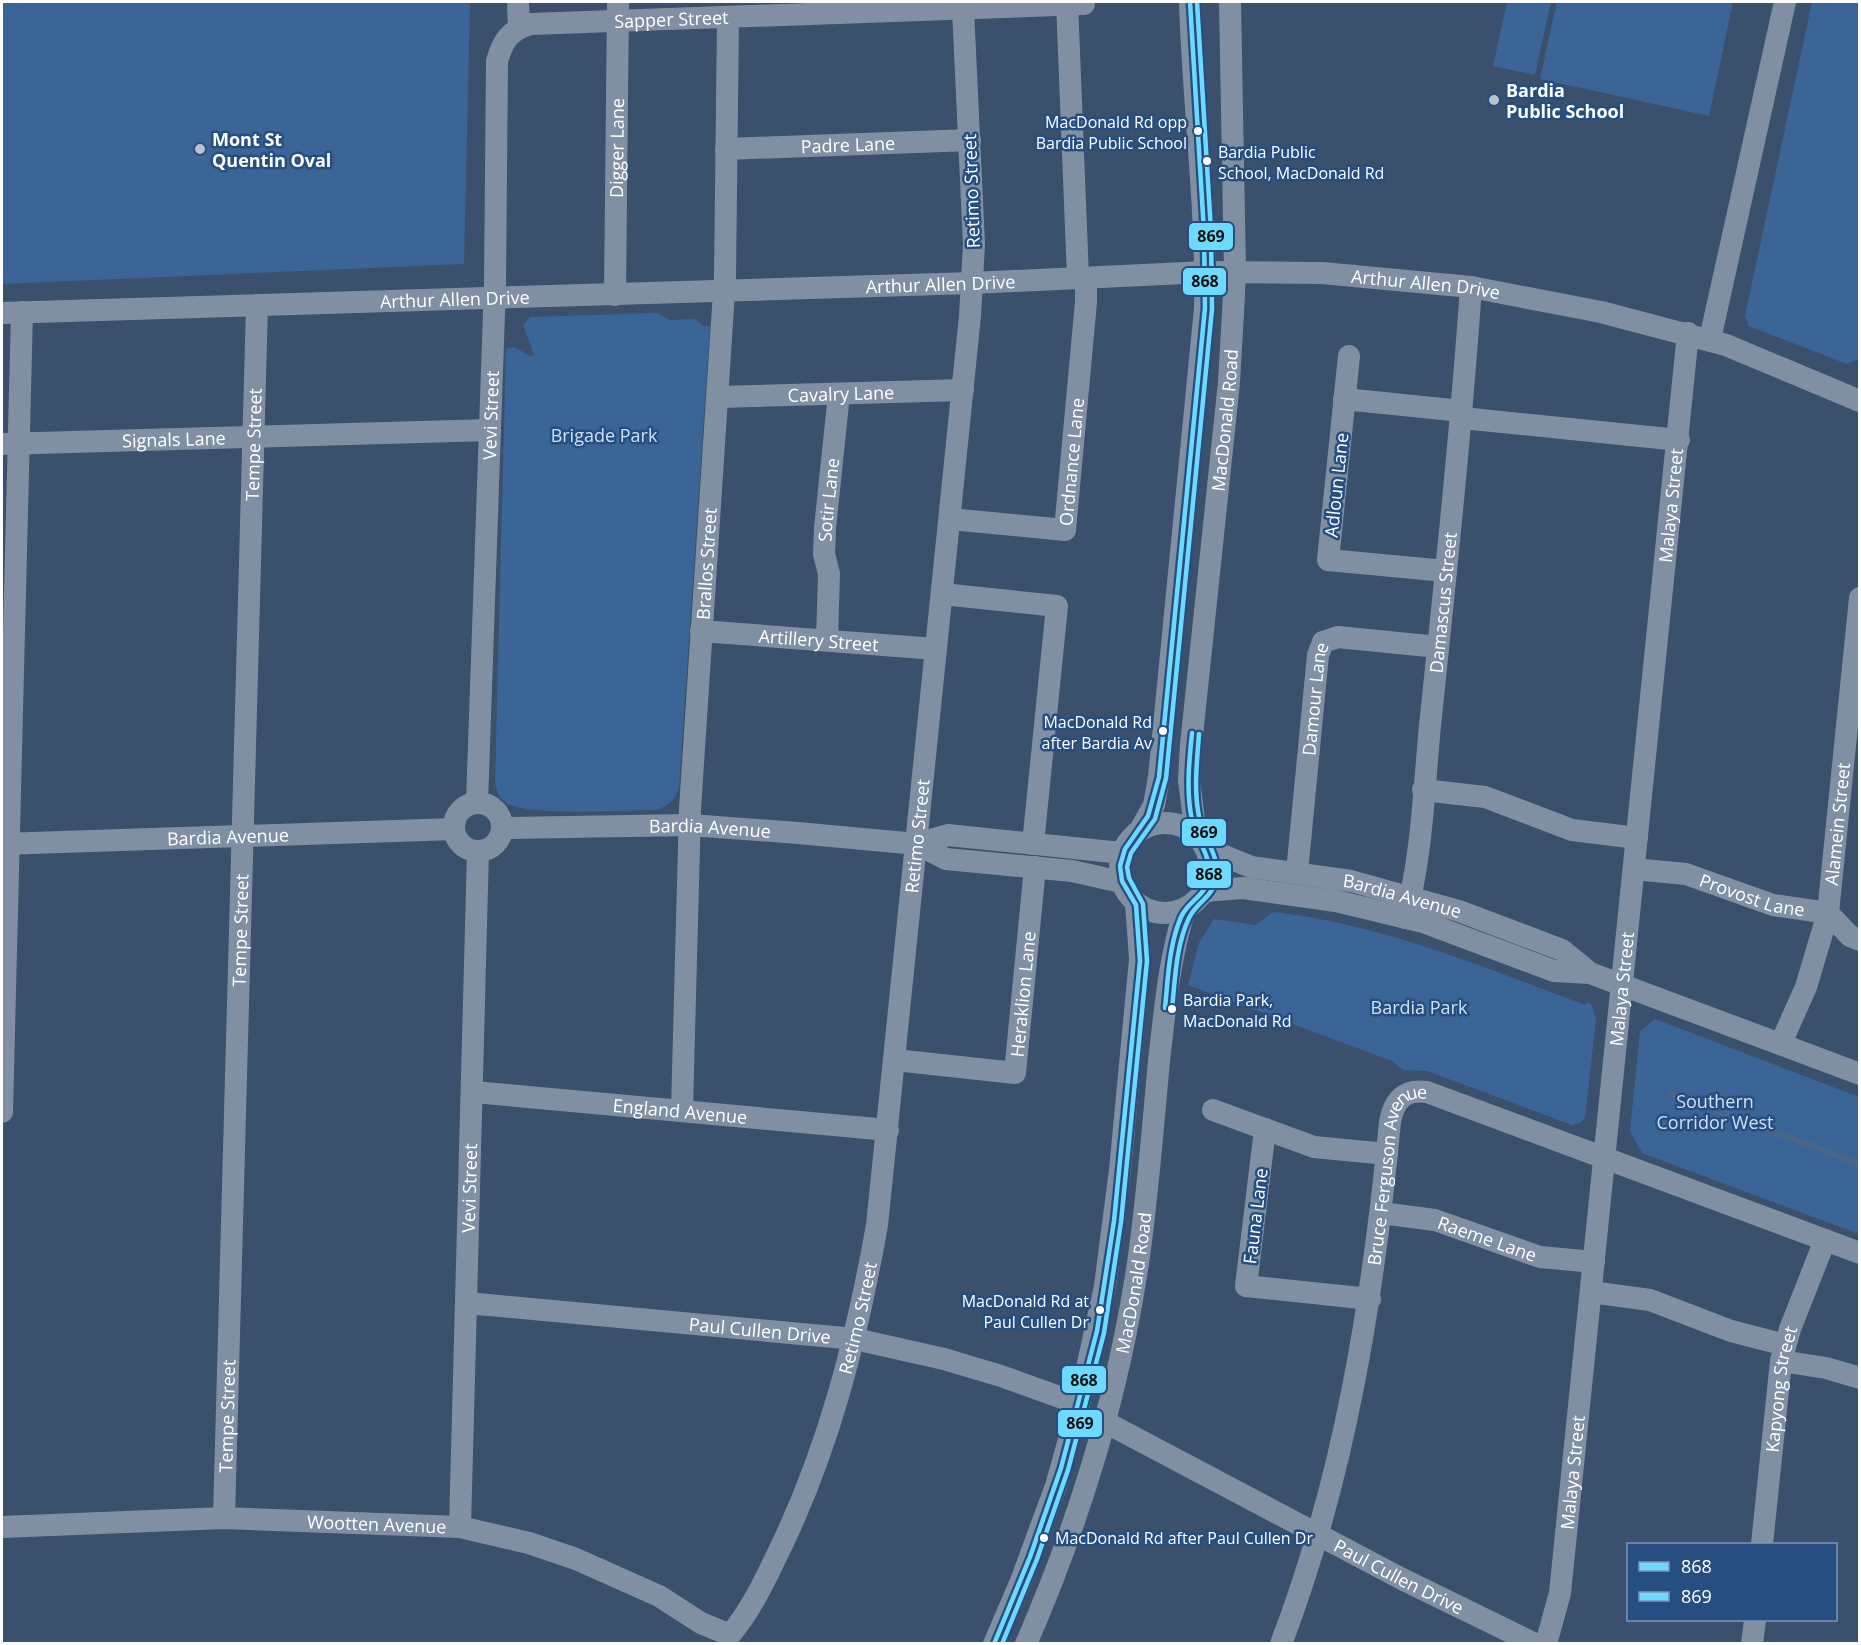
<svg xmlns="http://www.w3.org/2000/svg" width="1861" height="1645" font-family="'Open Sans',sans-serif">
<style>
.green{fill:#3b6597}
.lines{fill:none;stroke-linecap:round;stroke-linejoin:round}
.stream{stroke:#4a678a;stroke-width:6}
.minor{stroke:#8090a2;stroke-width:22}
.bus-1-casing{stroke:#264e80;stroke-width:9}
.bus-2-casing{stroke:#264e80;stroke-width:9}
.bus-1{stroke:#6ddafd;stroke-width:4.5}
.bus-2{stroke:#6ddafd;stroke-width:4.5}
.poi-dot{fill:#bac2cc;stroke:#264e80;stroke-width:2}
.bus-dot{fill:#fff;stroke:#264e80;stroke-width:2}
.labels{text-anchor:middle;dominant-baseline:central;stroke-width:5;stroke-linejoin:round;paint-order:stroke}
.bus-label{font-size:16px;fill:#fff;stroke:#264e80;text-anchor:end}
.street-label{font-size:18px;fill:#fff;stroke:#264e80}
.poi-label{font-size:18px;font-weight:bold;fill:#fff;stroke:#264e80;text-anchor:start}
.park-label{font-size:18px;fill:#d1e1f5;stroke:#264e80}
.line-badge{stroke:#264e80;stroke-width:2}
.pale-badge-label{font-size:16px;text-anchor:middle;font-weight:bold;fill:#111}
</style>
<rect width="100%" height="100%" fill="#3a506c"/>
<g class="green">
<path d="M 2,2 L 470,2 L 464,264 L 2,284 Z"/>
<path d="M 1507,2 L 1551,2 L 1535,75 L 1493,66 Z"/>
<path d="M 1557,2 L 1733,2 L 1709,116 L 1540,79 Z"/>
<path d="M 1812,2 L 1859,2 L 1860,358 L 1847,364 L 1749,326 L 1745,316 Z"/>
<path d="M 657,313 L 670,320 L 695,319 L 703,326 L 710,326 L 679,787 C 675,801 669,806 655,810 C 627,810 523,817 505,802 C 498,797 497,790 495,782 L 506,349 L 514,347 L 530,356 L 534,355 L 523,325 L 530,317 Z"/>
<path d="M 1273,912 C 1382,924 1483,967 1585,1005 L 1587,1002 L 1592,1005 L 1596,1019 L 1585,1118 L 1580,1123 L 1572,1125 L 1427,1071 L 1403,1070 L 1392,1061 L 1188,985 L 1199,943 L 1214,919 L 1255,925 Z"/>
<path d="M 1655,1019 L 1859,1097 L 1859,1234 L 1642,1153 L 1630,1131 L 1640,1031 Z"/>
</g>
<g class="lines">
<path class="stream" d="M 1671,1093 L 1860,1164"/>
<g class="minor">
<path d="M 518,2 L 519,28"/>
<path d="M 1067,2 L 1078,278"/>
<path id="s1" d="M 726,149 L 970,140"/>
<path id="s2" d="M 615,295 L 618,2"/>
<path id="s3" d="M 2,313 L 972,283 L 1206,272 L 1322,273 L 1471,287 L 1601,312 L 1726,345 L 1860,401"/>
<path d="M 1710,339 L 1785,2"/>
<path d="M 1349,356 L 1328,560 L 1446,571"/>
<path id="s4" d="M 718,397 L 963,390"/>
<path d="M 1344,399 L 1462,411"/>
<path d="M 1462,418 L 1679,440"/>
<path id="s5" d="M 2,444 L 490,430"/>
<path id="s6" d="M 950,519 L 1065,530 L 1086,302 L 1086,278"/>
<path d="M 942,594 L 1057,606 L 1033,844"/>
<path id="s7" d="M 701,631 L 936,649"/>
<path id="s8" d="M 827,640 L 829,574 L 824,554 L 825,528 L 839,394"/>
<path d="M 1423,790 L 1485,797 L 1572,830 L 1637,838"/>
<circle cx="478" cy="827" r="24"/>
<path id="s9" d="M 477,803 L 495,284 L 497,61 C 503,40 510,30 531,24 L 1084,4"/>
<circle cx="1165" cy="868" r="45"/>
<path id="s10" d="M 502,828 L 690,825 L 798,833 L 917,844 L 946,859 L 1072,871 L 1121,882"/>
<path d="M 1140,830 L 1154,805 L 1159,777 L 1205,308 C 1207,206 1193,104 1190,2"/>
<path id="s11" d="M 1196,836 L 1189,780 L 1191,745 L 1229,382 L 1233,313 L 1235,272 L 1230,2"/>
<path id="s12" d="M 2,844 L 454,829"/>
<path d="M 917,844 L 948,835 L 1122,853"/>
<path id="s13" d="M 1205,848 L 1251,867 L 1351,881 L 1459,911 L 1562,950 L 1590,973 L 1860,1074"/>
<path id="s14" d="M 1634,869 L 1686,874 L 1773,905 L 1828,913 L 1850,936 L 1860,940"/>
<path id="s15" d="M 1297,872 L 1318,655 L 1323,642 L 1338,637 L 1438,647"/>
<path d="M 1204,891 L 1243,888 L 1336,901 L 1423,922 L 1554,971 L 1590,973"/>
<path id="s16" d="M 1405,918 C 1423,855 1424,781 1431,716 C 1446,573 1461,430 1471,287"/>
<path id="s17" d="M 1781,1043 L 1806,987 L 1828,913 L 1860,598"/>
<path id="s18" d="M 895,1060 L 1015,1073 L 1035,867"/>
<path id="s19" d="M 474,1092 L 888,1130"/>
<path id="s20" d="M 682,1109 L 690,809 L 725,277 L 728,18"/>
<path d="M 1213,1110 L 1314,1147 L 1387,1154"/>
<path d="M 2,1112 L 22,312"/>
<path d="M 1265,1129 L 1246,1286 L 1370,1299"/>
<path id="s21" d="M 1381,1213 L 1435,1220 L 1540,1257 L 1594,1262"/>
<path d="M 1591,1292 L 1650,1300 L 1731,1331 L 1785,1345"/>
<path id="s22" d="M 467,1303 L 855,1339 L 944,1359 L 1001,1376 L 1079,1404"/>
<path d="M 1781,1361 L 1826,1368 L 1860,1378"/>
<path id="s23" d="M 1105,1422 L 1402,1579 L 1535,1644"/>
<path id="s24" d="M 224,1518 L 257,305"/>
<path id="s25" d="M 2,1527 L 224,1518 L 460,1527 L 529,1543 L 576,1559 L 659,1596 L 701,1623 L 730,1635 C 751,1610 764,1582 778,1553 C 829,1449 857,1338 877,1225 L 970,316 L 974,244 L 963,9"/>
<path id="s26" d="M 460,1527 L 478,851"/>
<path id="s27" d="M 1762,1544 L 1781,1361 L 1790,1329 L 1825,1240"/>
<path d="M 994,1644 L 1021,1581 L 1056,1486 L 1079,1404 L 1105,1286 L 1120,1170 L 1140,959 L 1136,903"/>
<path id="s28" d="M 1026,1644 C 1080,1520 1120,1390 1139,1256 C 1148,1191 1153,1126 1159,1061 C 1165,1009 1169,959 1185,909"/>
<path id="s29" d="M 1281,1644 C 1345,1476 1373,1300 1390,1122 C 1394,1100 1404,1089 1427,1092 L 1860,1253"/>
<path id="s30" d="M 1546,1644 L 1560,1593 L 1688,333"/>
<path d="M 1752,1644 L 1755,1620"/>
</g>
<defs>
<g id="bus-1">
<path d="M 1165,1008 C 1168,978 1169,945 1181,917 C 1188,901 1206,896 1209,877 C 1212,857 1196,839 1192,820 C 1186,792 1189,762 1192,733"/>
<path d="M 994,1644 L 1030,1557 L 1061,1468 L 1097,1331 L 1114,1221 L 1140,961 L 1136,905 L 1122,881 L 1120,866 L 1125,849 L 1148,816 L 1159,777 L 1205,308 L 1204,232 L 1190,2"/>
</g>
<g id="bus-2">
<path d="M 1172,1009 C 1175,980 1176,945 1189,918 C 1196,902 1213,898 1216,878 C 1220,857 1205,840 1200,821 C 1193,793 1197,762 1199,734"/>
<path d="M 1002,1644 L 1037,1559 L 1068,1470 L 1104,1333 L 1121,1222 L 1147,961 L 1143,904 L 1129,878 L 1127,867 L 1131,853 L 1155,819 L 1166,778 L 1212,309 L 1211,231 L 1197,2"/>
</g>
</defs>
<use href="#bus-1" class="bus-1-casing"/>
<use href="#bus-2" class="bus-2-casing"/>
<use href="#bus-1" class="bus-1"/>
<use href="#bus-2" class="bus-2"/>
</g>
<g class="poi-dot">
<circle cx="1494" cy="100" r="6"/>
<circle cx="200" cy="149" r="6"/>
</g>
<g class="bus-dot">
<circle cx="1198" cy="131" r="5"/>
<circle cx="1207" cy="161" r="5"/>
<circle cx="1163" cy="731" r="5"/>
<circle cx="1172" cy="1009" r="5"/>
<circle cx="1100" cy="1310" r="5"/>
<circle cx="1044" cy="1538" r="5"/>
</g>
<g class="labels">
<g class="bus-label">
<text x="1187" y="122">MacDonald Rd opp<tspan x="1187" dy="21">Bardia Public School</tspan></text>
<text x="1218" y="152" text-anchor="start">Bardia Public<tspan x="1218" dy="21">School, MacDonald Rd</tspan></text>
<text x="1152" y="722">MacDonald Rd<tspan x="1152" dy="21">after Bardia Av</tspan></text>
<text x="1183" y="1000" text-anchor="start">Bardia Park,<tspan x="1183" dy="21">MacDonald Rd</tspan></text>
<text x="1089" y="1301">MacDonald Rd at<tspan x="1089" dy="21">Paul Cullen Dr</tspan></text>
<text x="1055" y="1538" text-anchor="start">MacDonald Rd after Paul Cullen Dr</text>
</g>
<g class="street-label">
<text stroke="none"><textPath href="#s9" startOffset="936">Sapper Street</textPath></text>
<text stroke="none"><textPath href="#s1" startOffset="122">Padre Lane</textPath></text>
<text stroke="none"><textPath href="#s2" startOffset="147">Digger Lane</textPath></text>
<text transform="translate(971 191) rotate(-92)">Retimo Street</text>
<text stroke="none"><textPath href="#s3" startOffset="939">Arthur Allen Drive</textPath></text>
<text stroke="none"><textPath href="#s3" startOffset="1425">Arthur Allen Drive</textPath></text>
<text stroke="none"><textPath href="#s3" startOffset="453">Arthur Allen Drive</textPath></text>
<text stroke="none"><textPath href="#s4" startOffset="123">Cavalry Lane</textPath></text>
<text stroke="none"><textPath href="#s9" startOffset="388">Vevi Street</textPath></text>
<text stroke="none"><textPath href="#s11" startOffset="418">MacDonald Road</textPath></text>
<text stroke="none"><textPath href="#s5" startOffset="172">Signals Lane</textPath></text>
<text stroke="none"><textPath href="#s24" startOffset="1074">Tempe Street</textPath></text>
<text stroke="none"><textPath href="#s6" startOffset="184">Ordnance Lane</textPath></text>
<text transform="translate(1336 485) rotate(-84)">Adloun Lane</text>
<text stroke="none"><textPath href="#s8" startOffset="141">Sotir Lane</textPath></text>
<text stroke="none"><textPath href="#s30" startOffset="1146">Malaya Street</textPath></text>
<text stroke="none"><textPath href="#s20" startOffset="546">Brallos Street</textPath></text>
<text stroke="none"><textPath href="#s16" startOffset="318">Damascus Street</textPath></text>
<text stroke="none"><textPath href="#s7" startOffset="118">Artillery Street</textPath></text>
<text stroke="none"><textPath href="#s15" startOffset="174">Damour Lane</textPath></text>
<text stroke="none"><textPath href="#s17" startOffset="228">Alamein Street</textPath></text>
<text stroke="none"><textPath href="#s10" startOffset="208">Bardia Avenue</textPath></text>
<text stroke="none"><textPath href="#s25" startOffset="1581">Retimo Street</textPath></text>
<text stroke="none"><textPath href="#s12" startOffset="226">Bardia Avenue</textPath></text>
<text stroke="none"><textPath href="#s14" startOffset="122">Provost Lane</textPath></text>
<text stroke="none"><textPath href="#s13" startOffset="204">Bardia Avenue</textPath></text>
<text stroke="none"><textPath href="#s24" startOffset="588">Tempe Street</textPath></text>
<text stroke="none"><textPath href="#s30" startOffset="660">Malaya Street</textPath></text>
<text stroke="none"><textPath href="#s18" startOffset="200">Heraklion Lane</textPath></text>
<text stroke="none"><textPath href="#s19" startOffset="207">England Avenue</textPath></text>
<text stroke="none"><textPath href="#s29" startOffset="490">Bruce Ferguson Avenue</textPath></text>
<text stroke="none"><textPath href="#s26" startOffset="339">Vevi Street</textPath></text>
<text transform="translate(1255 1216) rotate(-83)">Fauna Lane</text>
<text stroke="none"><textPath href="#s21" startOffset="110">Raeme Lane</textPath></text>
<text stroke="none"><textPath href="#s28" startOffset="378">MacDonald Road</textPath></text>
<text stroke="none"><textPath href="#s25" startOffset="1095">Retimo Street</textPath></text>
<text stroke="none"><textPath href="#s22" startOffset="294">Paul Cullen Drive</textPath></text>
<text stroke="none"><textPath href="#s27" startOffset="156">Kapyong Street</textPath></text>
<text stroke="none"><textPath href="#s24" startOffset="102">Tempe Street</textPath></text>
<text stroke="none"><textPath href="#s30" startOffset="174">Malaya Street</textPath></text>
<text stroke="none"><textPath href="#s25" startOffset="375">Wootten Avenue</textPath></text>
<text stroke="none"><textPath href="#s23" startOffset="332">Paul Cullen Drive</textPath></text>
</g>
<g class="poi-label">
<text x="1506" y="90">Bardia<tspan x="1506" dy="21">Public School</tspan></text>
<text x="212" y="139">Mont St<tspan x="212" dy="21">Quentin Oval</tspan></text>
</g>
<g class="park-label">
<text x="604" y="435">Brigade Park</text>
<text x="1419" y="1007">Bardia Park</text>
<text x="1715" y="1101">Southern<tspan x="1715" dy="21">Corridor West</tspan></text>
</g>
</g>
<g class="line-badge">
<rect x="1188" y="222" width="46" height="29" rx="6" fill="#6ddafd"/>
<rect x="1182" y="267" width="45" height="29" rx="6" fill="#6ddafd"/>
<rect x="1181" y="818" width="46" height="29" rx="6" fill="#6ddafd"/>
<rect x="1186" y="860" width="46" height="29" rx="6" fill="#6ddafd"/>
<rect x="1061" y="1365" width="46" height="29" rx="6" fill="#6ddafd"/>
<rect x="1057" y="1409" width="46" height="29" rx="6" fill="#6ddafd"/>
</g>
<g class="pale-badge-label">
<text x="1211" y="242">869</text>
<text x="1205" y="287">868</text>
<text x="1204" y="838">869</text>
<text x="1209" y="880">868</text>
<text x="1084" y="1386">868</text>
<text x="1080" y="1429">869</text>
</g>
<rect width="1861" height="1645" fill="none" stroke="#ffffff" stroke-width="6"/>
<rect x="1627" y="1543" width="210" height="78" fill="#264e80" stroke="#7d95b3" stroke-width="1.5"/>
<rect x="1639" y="1562" width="30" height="9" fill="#6ddafd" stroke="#7d95b3" stroke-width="1.5"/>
<text x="1681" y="1573" font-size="18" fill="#ffffff">868</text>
<rect x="1639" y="1592" width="30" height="9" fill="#6ddafd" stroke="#7d95b3" stroke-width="1.5"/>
<text x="1681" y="1603" font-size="18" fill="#ffffff">869</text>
</svg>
